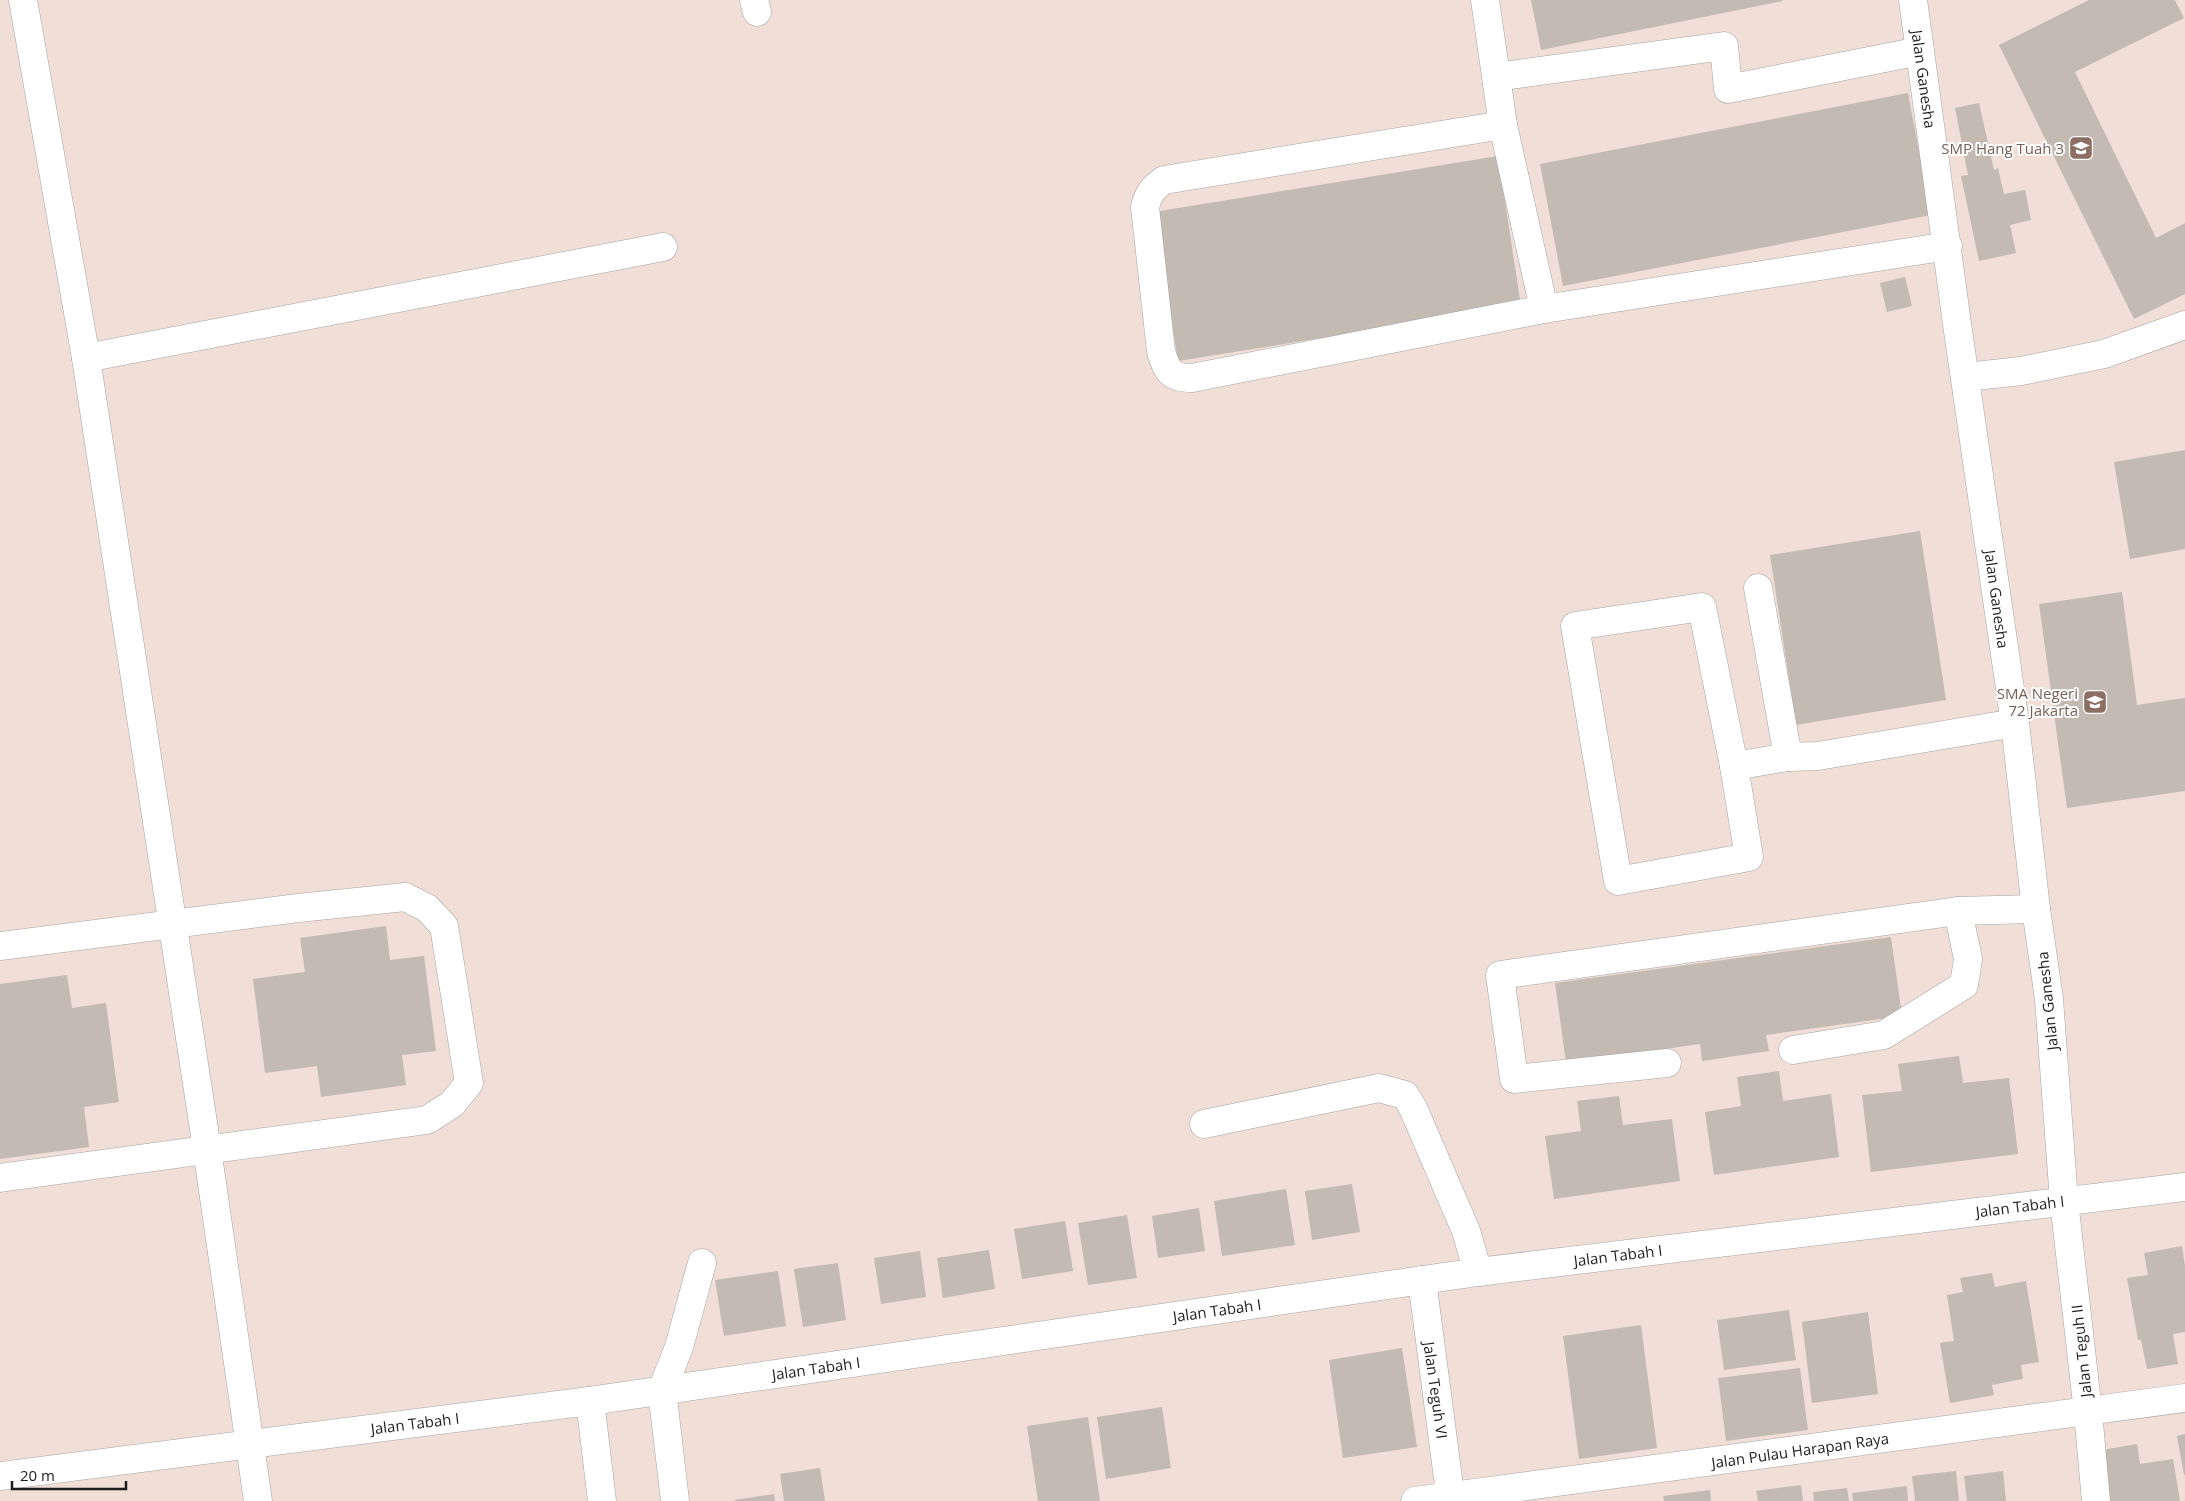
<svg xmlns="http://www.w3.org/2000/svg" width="2185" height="1501" font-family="'Open Sans',sans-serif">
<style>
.military{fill:#f1ded6}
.building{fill:#c3bab2}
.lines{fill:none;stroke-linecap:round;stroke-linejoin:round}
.minor-casing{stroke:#a4a4a4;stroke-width:29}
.minor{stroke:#fff;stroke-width:28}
.labels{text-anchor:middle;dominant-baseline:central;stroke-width:4;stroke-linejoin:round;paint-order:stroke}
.street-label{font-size:15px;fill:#1d1d1d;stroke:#fff}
.education-label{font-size:15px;fill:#785e54;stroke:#fff;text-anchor:end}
</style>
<rect width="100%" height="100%" fill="#efebe3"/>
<rect class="military" x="0" y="0" width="2185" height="1501"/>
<g class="building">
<path d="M 1531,0 L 1782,0 L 1782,1 L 1541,50 Z"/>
<path d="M 2089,0 L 2175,0 L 2184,18 L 2075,72 L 2156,238 L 2185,223 L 2185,294 L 2134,319 L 1999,45 Z"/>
<path d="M 1908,93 L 1931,215 L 1563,286 L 1540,164 Z"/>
<path d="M 1979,103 L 1994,170 L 1998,168 L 2004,194 L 2025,190 L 2031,220 L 2010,225 L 2016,253 L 1979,261 L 1961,176 L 1968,175 L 1955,108 Z"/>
<path d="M 1498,156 L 1521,306 L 1178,361 L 1154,212 Z"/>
<path d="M 1905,277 L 1912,306 L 1887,312 L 1880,283 Z"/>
<path d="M 2185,450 L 2185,549 L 2130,559 L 2114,462 Z"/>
<path d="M 1920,531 L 1946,700 L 1796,725 L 1770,555 Z"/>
<path d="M 2122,592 L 2137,705 L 2185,698 L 2185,791 L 2067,808 L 2039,604 Z"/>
<path d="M 386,926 L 390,960 L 424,956 L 436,1051 L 402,1055 L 406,1085 L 321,1097 L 317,1066 L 265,1073 L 253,979 L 305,972 L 300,938 Z"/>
<path d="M 1891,937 L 1902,1016 L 1766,1035 L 1769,1051 L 1702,1061 L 1700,1044 L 1566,1063 L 1555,983 Z"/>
<path d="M 67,975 L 72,1008 L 106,1003 L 119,1102 L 84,1107 L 89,1147 L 0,1159 L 0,984 Z"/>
<path d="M 1959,1056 L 1963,1083 L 2009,1078 L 2018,1154 L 1871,1172 L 1862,1095 L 1902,1091 L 1898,1064 Z"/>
<path d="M 1779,1071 L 1783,1101 L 1831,1094 L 1839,1157 L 1714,1175 L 1705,1112 L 1741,1106 L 1737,1077 Z"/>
<path d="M 1619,1096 L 1623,1125 L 1672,1119 L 1680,1181 L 1554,1199 L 1545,1136 L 1581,1131 L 1577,1101 Z"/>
<path d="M 1352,1184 L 1360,1232 L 1312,1240 L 1305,1191 Z"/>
<path d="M 1286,1189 L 1295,1245 L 1222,1256 L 1214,1201 Z"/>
<path d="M 1199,1208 L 1205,1251 L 1158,1258 L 1152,1216 Z"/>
<path d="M 1127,1215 L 1137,1278 L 1088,1285 L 1078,1223 Z"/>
<path d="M 1065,1221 L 1073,1271 L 1022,1279 L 1014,1229 Z"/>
<path d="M 2182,1246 L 2185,1266 L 2185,1332 L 2173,1334 L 2178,1364 L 2147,1369 L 2141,1340 L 2138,1340 L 2127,1278 L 2148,1275 L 2144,1253 Z"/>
<path d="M 989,1250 L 995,1289 L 943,1298 L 937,1258 Z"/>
<path d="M 920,1251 L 926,1297 L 881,1304 L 874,1258 Z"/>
<path d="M 838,1263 L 846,1320 L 803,1327 L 794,1269 Z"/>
<path d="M 778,1271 L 786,1326 L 724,1336 L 715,1280 Z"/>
<path d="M 1992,1273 L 1995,1287 L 2026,1281 L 2039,1362 L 2021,1365 L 2023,1379 L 1992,1385 L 1994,1395 L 1950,1403 L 1940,1343 L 1954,1341 L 1947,1295 L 1963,1292 L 1960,1278 Z"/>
<path d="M 1789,1310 L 1796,1360 L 1724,1370 L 1717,1320 Z"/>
<path d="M 1868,1312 L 1878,1394 L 1812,1403 L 1802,1322 Z"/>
<path d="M 1641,1325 L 1657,1448 L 1579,1459 L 1563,1336 Z"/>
<path d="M 1402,1348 L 1417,1447 L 1343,1458 L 1329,1360 Z"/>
<path d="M 1800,1368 L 1808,1430 L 1726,1441 L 1718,1378 Z"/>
<path d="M 1162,1407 L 1171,1468 L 1106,1479 L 1097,1417 Z"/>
<path d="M 1088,1417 L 1100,1501 L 1038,1501 L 1027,1426 Z"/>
<path d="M 2185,1434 L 2185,1475 L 2184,1475 L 2177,1436 Z"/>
<path d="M 2137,1444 L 2140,1464 L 2173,1459 L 2180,1501 L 2104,1501 L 2096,1451 Z"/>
<path d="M 820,1468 L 825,1501 L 784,1501 L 780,1474 Z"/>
<path d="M 1956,1471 L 1959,1501 L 1915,1501 L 1912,1476 Z"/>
<path d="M 2003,1471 L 2006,1501 L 1967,1501 L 1964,1476 Z"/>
<path d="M 1801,1485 L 1803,1501 L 1758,1501 L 1756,1491 Z"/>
<path d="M 1907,1486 L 1908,1501 L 1853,1501 L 1852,1493 Z"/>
<path d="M 1847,1488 L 1849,1501 L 1814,1501 L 1813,1492 Z"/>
<path d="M 1710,1490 L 1711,1501 L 1664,1501 L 1663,1496 Z"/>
<path d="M 774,1494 L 775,1501 L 735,1501 L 734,1500 Z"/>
</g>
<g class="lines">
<defs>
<g id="minor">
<path d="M 23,0 L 86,358 L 207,1149 L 258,1501"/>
<path d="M 754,0 L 757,12"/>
<path d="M 1485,0 L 1503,125 L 1544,309"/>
<path d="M 1913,0 L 1958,331 L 2015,723 L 2036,909 L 2049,999 L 2064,1201 L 2088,1412 L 2096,1501"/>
<path d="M 1496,77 L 1724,46 L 1728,89 L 1920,51"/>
<path d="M 1503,125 L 1164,180 C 1153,188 1148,194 1145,207 L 1161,351 C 1167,371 1170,378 1192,378 L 1544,309 L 1948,246"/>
<path d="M 86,358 L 663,247"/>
<path d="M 1966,377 L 2021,371 L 2104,354 L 2185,325"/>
<path d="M 1758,588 L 1788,757 L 1818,756 L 2015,723"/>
<path d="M 1702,607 L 1734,766 L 1749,857 L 1618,881 L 1575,626 Z"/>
<path d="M 1734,766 L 1788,757"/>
<path d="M 0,946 L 298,908 L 405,897 L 427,908 L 444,926 L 469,1083 L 452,1104 L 427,1120 L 0,1178"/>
<path d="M 1793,1050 L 1884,1035 L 1964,985 L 1968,959 L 1958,911 L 2036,909"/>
<path d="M 1667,1063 L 1514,1079 L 1500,975 L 1958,911"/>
<path d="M 1204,1124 L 1379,1088 L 1405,1095 L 1413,1108 L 1466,1231 L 1478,1272"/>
<path d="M 1422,1280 L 1451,1501"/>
<path d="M 590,1401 L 602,1501"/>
<path d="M 0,1476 L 590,1401 L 1478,1272 L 2185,1187"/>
<path d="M 675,1501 L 662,1390 L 679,1347 L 702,1263"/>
<path d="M 1415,1501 L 2185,1398"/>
</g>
</defs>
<use href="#minor" class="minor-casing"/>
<use href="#minor" class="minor"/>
</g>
<defs>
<symbol id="school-square" viewBox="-11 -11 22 22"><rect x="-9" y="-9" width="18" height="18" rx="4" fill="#8d6e63" stroke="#fff"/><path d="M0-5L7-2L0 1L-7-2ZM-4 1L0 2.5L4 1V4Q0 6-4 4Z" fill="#fff"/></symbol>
</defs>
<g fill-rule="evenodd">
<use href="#school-square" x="2067" y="134" width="28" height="28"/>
<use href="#school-square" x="2081" y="688" width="28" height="28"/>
</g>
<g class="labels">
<g class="street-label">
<text transform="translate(1924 79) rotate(82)">Jalan Ganesha</text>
<text transform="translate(1997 599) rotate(82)">Jalan Ganesha</text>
<text transform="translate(2047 1001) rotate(-96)">Jalan Ganesha</text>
<text transform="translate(2020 1206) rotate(-7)">Jalan Tabah I</text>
<text transform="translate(1618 1255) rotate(-7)">Jalan Tabah I</text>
<text transform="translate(1217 1310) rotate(-8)">Jalan Tabah I</text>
<text transform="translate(2081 1351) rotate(-96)">Jalan Teguh II</text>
<text transform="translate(816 1368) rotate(-8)">Jalan Tabah I</text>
<text transform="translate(1436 1390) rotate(82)">Jalan Teguh VI</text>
<text transform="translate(415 1423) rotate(-7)">Jalan Tabah I</text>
<text transform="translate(1800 1450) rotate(-8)">Jalan Pulau Harapan Raya</text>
</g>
<g class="education-label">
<text x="2064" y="148">SMP Hang Tuah 3</text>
<text x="2078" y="693">SMA Negeri<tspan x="2078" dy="17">72 Jakarta</tspan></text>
</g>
</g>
<path d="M12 1481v8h114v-8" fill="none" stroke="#1d1d1d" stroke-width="2.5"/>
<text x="20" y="1481" font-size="15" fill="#1d1d1d" stroke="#ffffff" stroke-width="4" paint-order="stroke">20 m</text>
</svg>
